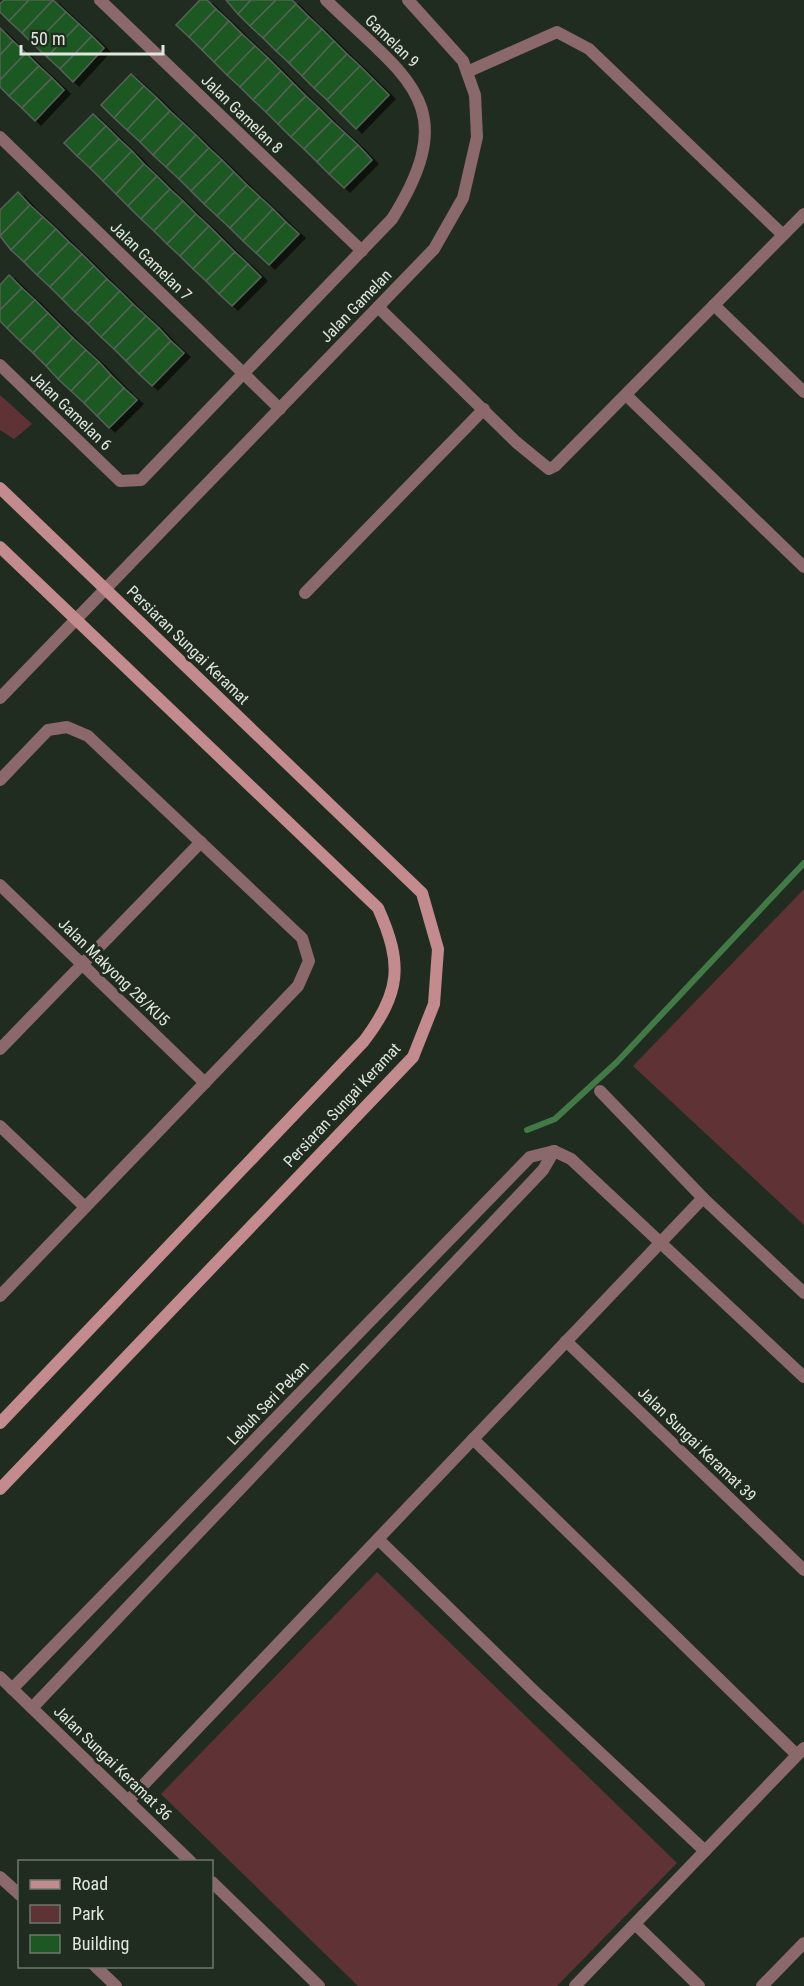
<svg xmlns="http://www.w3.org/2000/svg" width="804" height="1986" font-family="'Roboto Condensed',sans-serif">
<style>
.green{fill:#5f3336}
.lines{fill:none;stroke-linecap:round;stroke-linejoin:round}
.stream{stroke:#417a45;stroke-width:6}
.building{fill:#1d5824;stroke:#566256;stroke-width:1.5;filter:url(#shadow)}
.street{stroke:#8b6869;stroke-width:12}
.secondary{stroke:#c38b8d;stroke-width:12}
.labels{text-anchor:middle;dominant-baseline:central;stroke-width:6;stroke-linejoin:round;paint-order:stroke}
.street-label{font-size:16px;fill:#dfe7df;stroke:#212c21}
</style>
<defs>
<filter id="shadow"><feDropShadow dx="6" dy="4" stdDeviation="0" flood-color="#0009"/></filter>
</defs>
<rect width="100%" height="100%" fill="#212c21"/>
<g class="green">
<path d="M 0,395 L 32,424 L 14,439 L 0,430 Z"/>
<path d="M 804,889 L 804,1225 L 633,1066 Z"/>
<path d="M 377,1572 L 677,1863 L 557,1986 L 358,1986 L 161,1794 Z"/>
</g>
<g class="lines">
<path class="stream" d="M 527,1130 L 555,1119 L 617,1062 L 804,863"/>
</g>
<g class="building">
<path d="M 4,0 L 29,0 L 9,21 L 0,12 L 0,4 Z"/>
<path d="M 29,0 L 53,0 L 22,33 L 9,21 Z"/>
<path d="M 53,0 L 66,12 L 34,45 L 22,33 Z"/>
<path d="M 200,0 L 207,0 L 216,9 L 189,37 L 176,25 Z"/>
<path d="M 226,0 L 251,0 L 238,14 Z"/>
<path d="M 251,0 L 276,0 L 250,26 L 238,14 Z"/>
<path d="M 276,0 L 292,0 L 296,4 L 263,38 L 250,26 Z"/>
<path d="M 296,4 L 309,17 L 276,51 L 263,38 Z"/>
<path d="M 216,9 L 229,21 L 202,50 L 189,37 Z"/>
<path d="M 66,12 L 79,24 L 47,57 L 34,45 Z"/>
<path d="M 309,17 L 322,29 L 289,63 L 276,51 Z"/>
<path d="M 229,21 L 242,34 L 214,62 L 202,50 Z"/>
<path d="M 79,24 L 92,36 L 60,69 L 47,57 Z"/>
<path d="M 0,28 L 13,41 L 0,55 Z"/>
<path d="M 322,29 L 334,41 L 302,76 L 289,63 Z"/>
<path d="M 242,34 L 255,46 L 227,75 L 214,62 Z"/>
<path d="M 92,36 L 104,48 L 73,82 L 60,69 Z"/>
<path d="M 13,41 L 26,53 L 0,80 L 0,55 Z"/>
<path d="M 334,41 L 347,54 L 314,88 L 302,76 Z"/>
<path d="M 255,46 L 268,58 L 240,87 L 227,75 Z"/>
<path d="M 26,53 L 39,66 L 9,96 L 0,87 L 0,80 Z"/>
<path d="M 347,54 L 360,66 L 327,100 L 314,88 Z"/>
<path d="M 268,58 L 281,71 L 253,100 L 240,87 Z"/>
<path d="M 39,66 L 52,78 L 22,108 L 9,96 Z"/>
<path d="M 360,66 L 373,79 L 340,113 L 327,100 Z"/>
<path d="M 281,71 L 293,83 L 266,112 L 253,100 Z"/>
<path d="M 131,74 L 144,86 L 114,118 L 101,105 Z"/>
<path d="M 52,78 L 64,90 L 35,121 L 22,108 Z"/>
<path d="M 373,79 L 389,95 L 356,129 L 340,113 Z"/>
<path d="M 293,83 L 306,96 L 278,124 L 266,112 Z"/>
<path d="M 144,86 L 157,98 L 127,130 L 114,118 Z"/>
<path d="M 306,96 L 319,108 L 291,137 L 278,124 Z"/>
<path d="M 157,98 L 170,111 L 140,142 L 127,130 Z"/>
<path d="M 319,108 L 332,121 L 304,149 L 291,137 Z"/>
<path d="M 170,111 L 183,123 L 153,155 L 140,142 Z"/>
<path d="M 93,114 L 106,126 L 77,156 L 64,143 Z"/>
<path d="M 332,121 L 345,133 L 317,162 L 304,149 Z"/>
<path d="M 183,123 L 196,135 L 166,167 L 153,155 Z"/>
<path d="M 106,126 L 119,139 L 90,168 L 77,156 Z"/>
<path d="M 345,133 L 358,145 L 329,174 L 317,162 Z"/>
<path d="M 196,135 L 209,148 L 179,179 L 166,167 Z"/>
<path d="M 119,139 L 132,151 L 103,181 L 90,168 Z"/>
<path d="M 358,145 L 372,160 L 344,188 L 329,174 Z"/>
<path d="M 209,148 L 222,160 L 191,191 L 179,179 Z"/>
<path d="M 132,151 L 144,164 L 116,194 L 103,181 Z"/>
<path d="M 222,160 L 234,172 L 204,204 L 191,191 Z"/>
<path d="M 144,164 L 157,176 L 128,206 L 116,194 Z"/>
<path d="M 234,172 L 247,185 L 217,216 L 204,204 Z"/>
<path d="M 157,176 L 170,189 L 141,219 L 128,206 Z"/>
<path d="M 247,185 L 260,197 L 230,228 L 217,216 Z"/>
<path d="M 170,189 L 183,201 L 154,231 L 141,219 Z"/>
<path d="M 18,192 L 30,205 L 0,236 L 0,210 Z"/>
<path d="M 260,197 L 273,209 L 243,241 L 230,228 Z"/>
<path d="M 183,201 L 196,214 L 167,244 L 154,231 Z"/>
<path d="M 30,205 L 43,217 L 11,250 L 0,236 Z"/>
<path d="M 273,209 L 286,222 L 256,253 L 243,241 Z"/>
<path d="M 196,214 L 209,226 L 180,256 L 167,244 Z"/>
<path d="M 43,217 L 56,229 L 24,262 L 11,250 Z"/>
<path d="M 286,222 L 299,234 L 269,265 L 256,253 Z"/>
<path d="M 209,226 L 222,239 L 193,269 L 180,256 Z"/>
<path d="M 56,229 L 69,242 L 37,275 L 24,262 Z"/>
<path d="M 222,239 L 235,252 L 206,281 L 193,269 Z"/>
<path d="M 69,242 L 82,254 L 50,287 L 37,275 Z"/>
<path d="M 235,252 L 248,264 L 219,294 L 206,281 Z"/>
<path d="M 82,254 L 94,266 L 62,299 L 50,287 Z"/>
<path d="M 248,264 L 261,277 L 232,306 L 219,294 Z"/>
<path d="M 94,266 L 107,279 L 75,312 L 62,299 Z"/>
<path d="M 9,275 L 22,288 L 0,310 L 0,285 Z"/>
<path d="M 107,279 L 120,291 L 88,324 L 75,312 Z"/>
<path d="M 22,288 L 35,300 L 7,328 L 0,321 L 0,310 Z"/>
<path d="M 120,291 L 133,304 L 101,337 L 88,324 Z"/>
<path d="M 35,300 L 48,313 L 20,341 L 7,328 Z"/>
<path d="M 133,304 L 146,316 L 114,349 L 101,337 Z"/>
<path d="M 48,313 L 60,325 L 33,353 L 20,341 Z"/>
<path d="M 146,316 L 159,328 L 126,361 L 114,349 Z"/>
<path d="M 60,325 L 73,338 L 46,366 L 33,353 Z"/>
<path d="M 159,328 L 171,341 L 139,374 L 126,361 Z"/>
<path d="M 73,338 L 86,350 L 58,379 L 46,366 Z"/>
<path d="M 171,341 L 184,353 L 152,386 L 139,374 Z"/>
<path d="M 86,350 L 99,362 L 71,391 L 58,379 Z"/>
<path d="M 99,362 L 111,375 L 84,403 L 71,391 Z"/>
<path d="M 111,375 L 124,388 L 97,416 L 84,403 Z"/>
<path d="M 124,388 L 137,400 L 109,428 L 97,416 Z"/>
</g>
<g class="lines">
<g class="street">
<path d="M 100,0 L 362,251"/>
<path d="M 467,72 L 557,32 L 589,49 L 783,235"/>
<path d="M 0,137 L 280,409"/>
<path d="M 714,305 L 804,392"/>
<path d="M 378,307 L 516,442 L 549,469 L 555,466 L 804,214"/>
<path d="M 0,365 L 120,481 L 141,480 L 392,219 C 464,104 407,79 326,0"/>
<path d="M 626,395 L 804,567"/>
<path d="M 305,593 L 484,409"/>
<path d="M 0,698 L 434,249 L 463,198 L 477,137 L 475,95 L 463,61 L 408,0"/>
<path d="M 0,780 L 48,730 L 67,727 L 88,736 L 302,938 L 309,961 L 298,986 L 0,1296"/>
<path d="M 0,885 L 205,1083"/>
<path d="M 0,1049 L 201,842"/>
<path d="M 600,1091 L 703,1198 L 804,1293"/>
<path d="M 0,1126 L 85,1207"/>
<path d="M 554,1151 L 571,1159 L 804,1377"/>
<path d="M 566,1341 L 804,1570"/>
<path d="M 473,1439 L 797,1755"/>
<path d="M 378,1539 L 533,1690 L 705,1851"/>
<path d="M 0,1677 L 191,1862"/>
<path d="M 12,1689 L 530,1157 L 554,1151"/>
<path d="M 32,1708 L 543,1170 L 554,1151"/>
<path d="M 128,1801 L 703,1198"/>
<path d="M 0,1877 L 20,1895"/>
<path d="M 212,1882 L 319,1986"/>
<path d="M 635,1924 L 699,1986"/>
<path d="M 95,1966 L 116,1986"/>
<path d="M 575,1986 L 804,1748"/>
<path d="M 762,1986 L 804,1943"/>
</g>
<g class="secondary">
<path d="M 0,488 L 422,893 L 438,949 L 434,1004 L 413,1057 L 0,1489"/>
<path d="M 0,547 L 378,908 C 403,964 401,992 364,1041 L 0,1423"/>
</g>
</g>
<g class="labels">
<g class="street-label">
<text transform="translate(392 41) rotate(44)">Gamelan 9</text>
<text transform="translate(242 114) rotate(44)">Jalan Gamelan 8</text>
<text transform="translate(151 261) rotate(44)">Jalan Gamelan 7</text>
<text transform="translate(356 306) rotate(-46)">Jalan Gamelan</text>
<text transform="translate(71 411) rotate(44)">Jalan Gamelan 6</text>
<text transform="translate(188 645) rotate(44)">Persiaran Sungai Keramat</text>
<text transform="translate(114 972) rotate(44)">Jalan Makyong 2B/KU5</text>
<text transform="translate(342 1105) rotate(-47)">Persiaran Sungai Keramat</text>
<text transform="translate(268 1403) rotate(-46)">Lebuh Seri Pekan</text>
<text transform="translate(697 1444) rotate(44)">Jalan Sungai Keramat 39</text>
<text transform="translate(113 1763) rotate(44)">Jalan Sungai Keramat 36</text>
</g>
</g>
<rect x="18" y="1860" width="195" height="108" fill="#212c21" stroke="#6d776d" stroke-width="1.5"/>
<rect x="30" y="1880" width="30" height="9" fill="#c38b8d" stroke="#6d776d" stroke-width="1.5"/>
<text x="72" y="1890" font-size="18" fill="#dfe7df">Road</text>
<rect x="30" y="1905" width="30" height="18" fill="#5f3336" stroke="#6d776d" stroke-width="1.5"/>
<text x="72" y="1920" font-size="18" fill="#dfe7df">Park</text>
<rect x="30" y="1935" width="30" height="18" fill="#1d5824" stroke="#6d776d" stroke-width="1.5"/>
<text x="72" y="1950" font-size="18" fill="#dfe7df">Building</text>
<path d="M21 45v9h142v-9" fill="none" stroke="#dfe7df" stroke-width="3"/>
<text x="30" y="45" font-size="18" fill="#dfe7df" stroke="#212c21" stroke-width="4.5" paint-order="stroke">50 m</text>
</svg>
